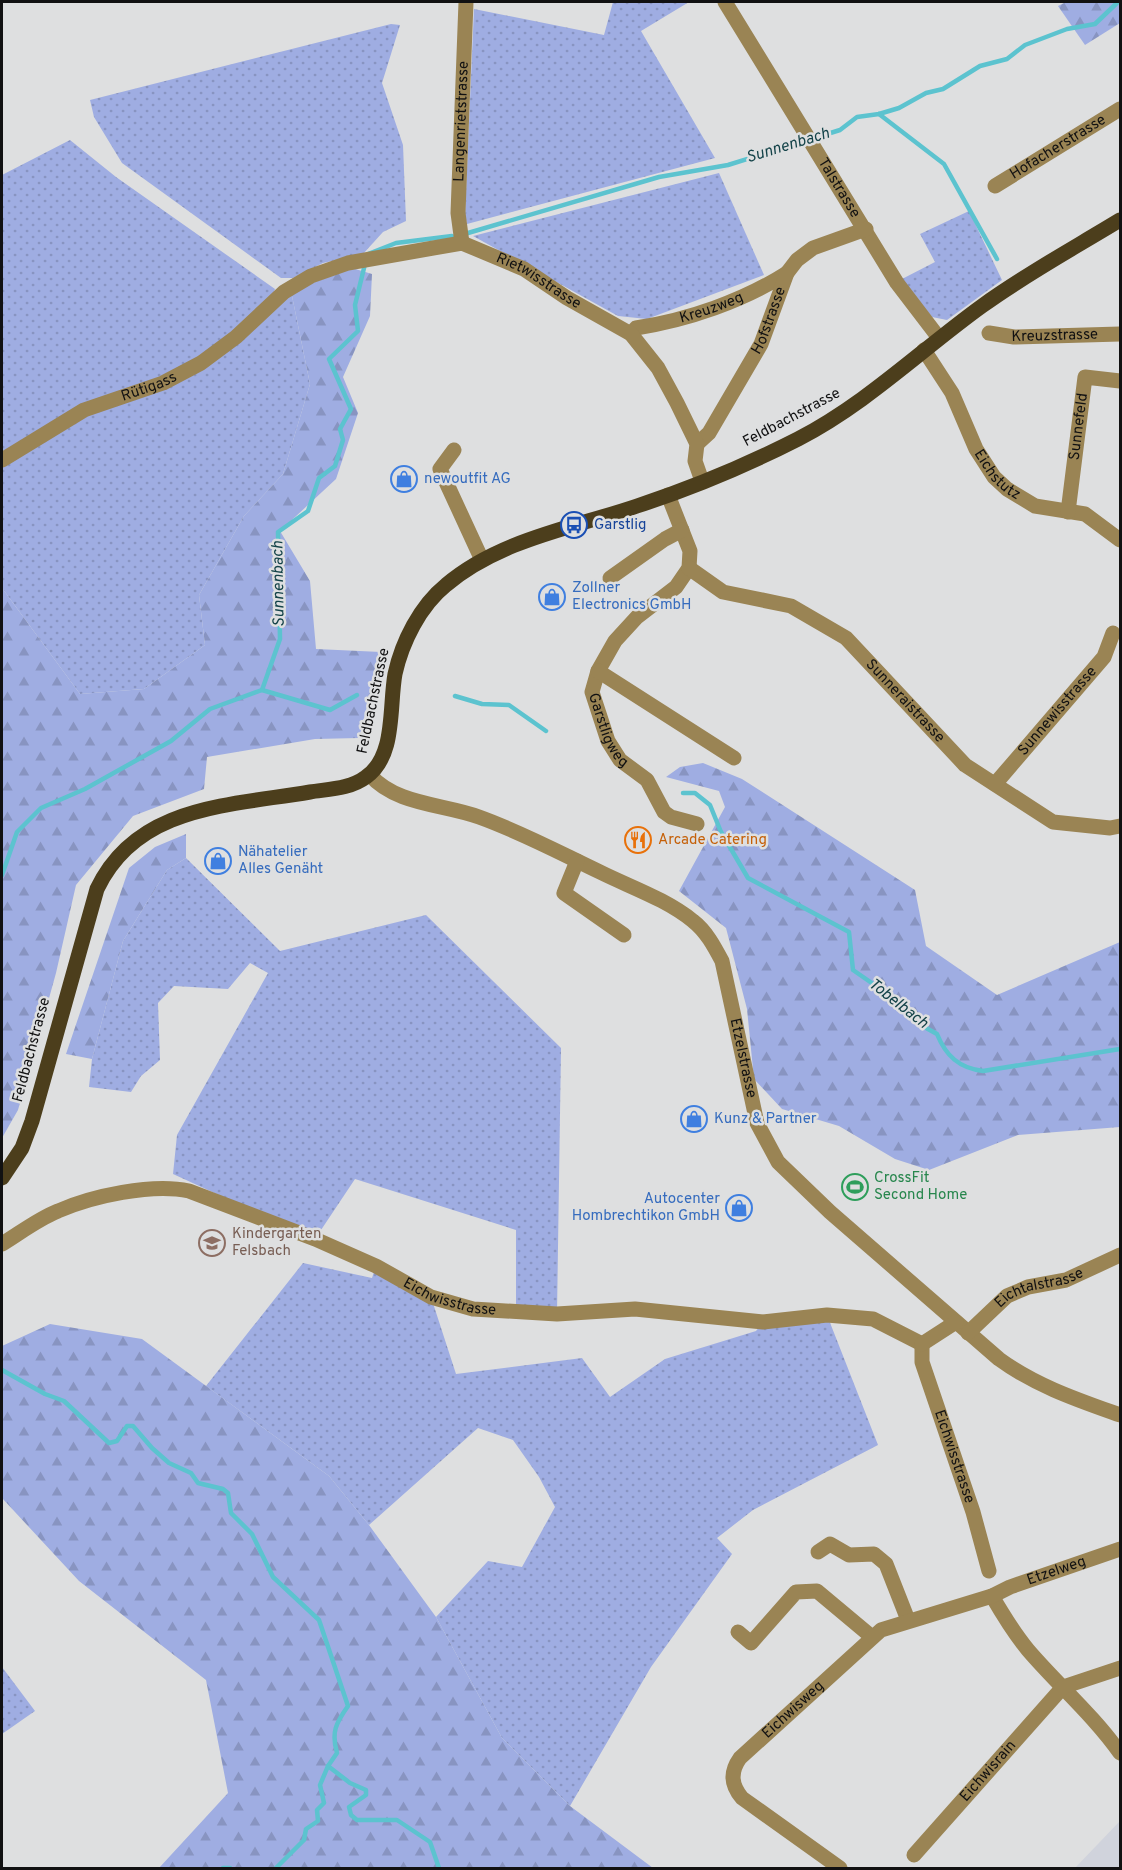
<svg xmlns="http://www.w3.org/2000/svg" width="1122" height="1870" font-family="Overpass,sans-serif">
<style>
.built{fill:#d0d3dc}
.grass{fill:url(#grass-dots)}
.forest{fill:url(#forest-firs)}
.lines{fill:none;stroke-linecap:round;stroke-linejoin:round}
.stream{stroke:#5cc3cf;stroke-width:4.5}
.minor{stroke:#9a8454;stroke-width:15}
.major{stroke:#4c3e1c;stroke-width:15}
.labels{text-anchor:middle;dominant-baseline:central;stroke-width:5;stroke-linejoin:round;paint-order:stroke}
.street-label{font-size:15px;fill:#111112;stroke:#dedfe0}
.shop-label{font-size:15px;fill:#366cbe;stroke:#dedfe0;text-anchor:start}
.transit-label{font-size:15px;fill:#164399;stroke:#dedfe0;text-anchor:start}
.food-label{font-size:15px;fill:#c56008;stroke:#dedfe0;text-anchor:start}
.leisure-label{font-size:15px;fill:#27864d;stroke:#dedfe0;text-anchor:start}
.education-label{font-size:15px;fill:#785e54;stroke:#dedfe0;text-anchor:start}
.water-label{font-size:16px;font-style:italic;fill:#144349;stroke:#dedfe0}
</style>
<defs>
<pattern id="grass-dots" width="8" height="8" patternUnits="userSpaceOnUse" patternTransform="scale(1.5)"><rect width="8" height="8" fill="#9fade2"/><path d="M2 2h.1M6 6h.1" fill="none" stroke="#8894c1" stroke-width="1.8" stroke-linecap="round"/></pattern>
<pattern id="forest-firs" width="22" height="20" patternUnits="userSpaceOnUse" patternTransform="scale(1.5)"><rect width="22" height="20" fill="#9fade2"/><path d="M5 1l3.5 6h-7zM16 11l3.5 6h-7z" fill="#8894c1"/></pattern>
</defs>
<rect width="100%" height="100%" fill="#dedfe0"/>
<path class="built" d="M 1120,1821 L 1120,1868 L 1075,1868 Z"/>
<g class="grass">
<path d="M 613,2 L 689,2 L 641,31 L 715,158 L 467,224 L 465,216 L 474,9 L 604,35 Z"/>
<path d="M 391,24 L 400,25 L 382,83 L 403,145 L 406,221 L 383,232 L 363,254 L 323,263 L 293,278 L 281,278 L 122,163 L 94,117 L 90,100 Z"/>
<path d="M 70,140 L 116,177 L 275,289 L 272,297 L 213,352 L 2,454 L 2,175 Z"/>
<path d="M 719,173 L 764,275 L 647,319 L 618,316 L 473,236 Z"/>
<path d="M 969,211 L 1002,280 L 947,320 L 932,317 L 902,279 L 935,262 L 920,234 Z"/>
<path d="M 291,291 L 310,384 L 283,474 L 244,516 L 199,595 L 205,645 L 144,689 L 80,694 L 2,588 L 2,465 L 103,407 L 169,386 Z"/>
<path d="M 186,858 L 280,951 L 426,915 L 561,1048 L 557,1314 L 516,1313 L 516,1230 L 355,1179 L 315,1239 L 173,1174 L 177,1135 L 268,973 L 250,963 L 228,989 L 174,986 L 158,1003 L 160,1060 L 141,1076 L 131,1092 L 89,1087 L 92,1059 L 123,941 L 167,870 Z"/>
<path d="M 303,1263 L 372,1278 L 376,1266 L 431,1297 L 456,1374 L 582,1358 L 610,1397 L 665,1359 L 756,1331 L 763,1322 L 827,1315 L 878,1445 L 753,1510 L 717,1538 L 732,1554 L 651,1667 L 570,1806 L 502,1738 L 436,1617 L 488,1561 L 522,1567 L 555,1507 L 539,1477 L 513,1440 L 478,1428 L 369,1525 L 329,1476 L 206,1386 Z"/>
<path d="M 2,1667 L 35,1711 L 2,1734 Z"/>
</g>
<g class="forest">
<path d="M 1066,2 L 1120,2 L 1120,23 L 1085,45 L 1058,6 Z"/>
<path d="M 352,268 L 372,274 L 370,316 L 343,377 L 358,413 L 336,479 L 280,531 L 310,581 L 316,649 L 381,652 L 359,738 L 315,739 L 207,757 L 204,789 L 133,816 L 76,885 L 56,973 L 18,1110 L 2,1138 L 2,588 L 80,694 L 144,689 L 205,645 L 199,595 L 244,516 L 283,474 L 310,384 L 291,291 Z"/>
<path d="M 703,763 L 742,779 L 915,890 L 926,946 L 997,995 L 1120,942 L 1120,1127 L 1018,1135 L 929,1170 L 895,1159 L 839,1126 L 782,1109 L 754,1079 L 747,1009 L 726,928 L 679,891 L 725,807 L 719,791 L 666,777 L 680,767 Z"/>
<path d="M 186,834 L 186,858 L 167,870 L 123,941 L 92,1059 L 66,1054 L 129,868 L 155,847 Z"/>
<path d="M 50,1324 L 142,1339 L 329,1476 L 369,1525 L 436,1617 L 502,1738 L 570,1806 L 653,1868 L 159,1868 L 228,1793 L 206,1680 L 79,1581 L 2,1498 L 2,1346 Z"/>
</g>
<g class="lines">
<g class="stream">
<path d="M 879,114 L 944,164 L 997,259"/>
<path d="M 468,233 L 659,177 L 728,165 L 840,130 L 857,117 L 879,114 L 899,108 L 926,93 L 943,89 L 980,66 L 1007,59 L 1025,45 L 1067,29 L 1095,24 L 1118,2"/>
<path d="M 368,254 L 396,243 L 452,236"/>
<path d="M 262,690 L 330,710 L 357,695"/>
<path d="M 455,696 L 482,704 L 509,705 L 546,731"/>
<path d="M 683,793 L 695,793 L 710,805 L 721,832 L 748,878 L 849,932 L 853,970 L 902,1004 L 919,1024 L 937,1034 C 946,1056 959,1068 983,1071 L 1120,1049"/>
<path d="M 2,875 L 17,832 L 41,808 L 85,789 L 171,741 L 210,709 L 262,690 L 280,639 L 278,532 L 308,511 L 319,478 L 335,466 L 343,440 L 340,429 L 351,409 L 329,359 L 358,331 L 355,305 L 365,264"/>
<path d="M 2,1370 L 45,1394 L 64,1401 L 109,1443 L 117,1441 L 127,1426 L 133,1426 L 152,1448 L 169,1463 L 191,1473 L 198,1483 L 223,1489 L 228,1493 L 231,1513 L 252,1534 L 273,1577 L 319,1620 L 348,1706 C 336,1723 331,1732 337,1753 L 328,1766 L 350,1783 L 366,1790 L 366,1795 L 349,1807 L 351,1815 L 357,1820 L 397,1820 L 430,1842 L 439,1868"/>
<path d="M 223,1868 L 230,1868"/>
<path d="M 276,1868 L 304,1840 L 306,1829 L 318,1821 L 317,1810 L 324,1803 L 320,1785 L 328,1766"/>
</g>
<g class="minor">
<path id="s1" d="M 725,2 L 897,283 L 939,338"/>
<path id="s2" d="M 995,186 L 1120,109"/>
<path id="s3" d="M 462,243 L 458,213 L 466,2"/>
<path id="s4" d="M 989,333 L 1014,337 L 1120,334"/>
<path id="s5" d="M 631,334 L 636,328 C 688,320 743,301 787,273"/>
<path id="s6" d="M 924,350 L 952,393 L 976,449 L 994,477 L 1007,489 L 1035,506 L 1085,514 L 1120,540"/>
<path id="s7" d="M 697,444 L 709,433 L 761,344 L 787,273 L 797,260 L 813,248 L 866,229"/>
<path d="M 454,450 L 440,469 L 482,560"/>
<path id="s8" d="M 2,460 L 84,410 L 163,383 L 201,363 L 236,337 L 284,292 L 311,276 L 348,263 L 462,243 L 524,269 L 567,298 L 631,334 L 658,368 L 677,403 L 697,444 L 695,461 L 702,481"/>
<path id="s9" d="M 668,495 L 690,551 L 689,568 L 676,587 L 637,617 L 615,641 L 598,671 L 592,692 L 608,741 L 620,760 L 647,780 L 664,812 L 671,817 L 697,824"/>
<path id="s10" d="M 1068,512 L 1085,377 L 1120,381"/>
<path id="s11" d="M 689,568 L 723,592 L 791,606 L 846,638 L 965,765 L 1053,822 L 1110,828 L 1120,826"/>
<path d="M 610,578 L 665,539 L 682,530"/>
<path d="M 598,671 L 734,758"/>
<path id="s12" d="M 370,775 C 396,805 444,804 479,817 C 521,832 560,853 600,872 C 630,887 666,899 693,921 C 706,931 714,946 722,961 L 757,1123 L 778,1162 L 830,1212 L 999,1359 C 1036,1386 1078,1400 1120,1415"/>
<path id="s13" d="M 995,784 L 1104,657 L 1113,633"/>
<path d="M 577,861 L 564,893 L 624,935"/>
<path id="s14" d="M 2,1244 C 20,1233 38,1219 58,1211 C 92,1196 152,1183 189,1191 L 315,1239 L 376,1266 L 431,1297 L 473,1309 L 557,1314 L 635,1309 L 763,1322 L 827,1315 L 873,1319 L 922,1344"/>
<path id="s15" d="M 968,1333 L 1007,1296 L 1028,1287 L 1066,1280 L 1120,1255"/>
<path id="s16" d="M 922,1344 L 922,1362 L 973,1512 L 989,1571"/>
<path d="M 922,1344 L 956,1322"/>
<path d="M 818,1552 L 830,1544 L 849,1555 L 874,1554 L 886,1564 L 908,1620"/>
<path d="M 992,1596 C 1003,1615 1014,1633 1028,1650 C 1058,1685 1093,1715 1120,1753"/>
<path d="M 738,1632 L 751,1643 L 796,1592 L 817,1591 L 872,1637"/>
<path id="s17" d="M 914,1855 L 1063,1687 L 1120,1668"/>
<path id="s18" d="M 840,1868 L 742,1798 C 731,1785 730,1772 740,1758 L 881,1630 L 992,1596 L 1010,1587 L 1120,1549"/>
</g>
<path class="major" d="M 2,1178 L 22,1148 L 32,1121 L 97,889 C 137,805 229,806 310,792 C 329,789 350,789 366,777 C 396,756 389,707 395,674 C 402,642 420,606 446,585 C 499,540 572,528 637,506 C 692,488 747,465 798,439 C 866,404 921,350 982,306 C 1026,274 1074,248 1120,220"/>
</g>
<defs>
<symbol id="shop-ring" viewBox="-11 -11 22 22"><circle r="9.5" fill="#dedfe0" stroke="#3f7fe0" stroke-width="1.5"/><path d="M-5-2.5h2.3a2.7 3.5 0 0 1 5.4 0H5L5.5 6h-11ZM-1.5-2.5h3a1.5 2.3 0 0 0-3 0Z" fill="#3f7fe0"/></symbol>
<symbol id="bus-ring" viewBox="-11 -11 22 22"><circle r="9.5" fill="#dedfe0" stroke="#1a4fb4" stroke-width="1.5"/><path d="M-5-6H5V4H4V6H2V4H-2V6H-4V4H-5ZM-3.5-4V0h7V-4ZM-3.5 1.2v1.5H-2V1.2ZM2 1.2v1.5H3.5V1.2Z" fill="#1a4fb4"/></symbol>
<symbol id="restaurant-ring" viewBox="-11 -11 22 22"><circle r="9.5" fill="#dedfe0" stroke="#e8710a" stroke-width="1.5"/><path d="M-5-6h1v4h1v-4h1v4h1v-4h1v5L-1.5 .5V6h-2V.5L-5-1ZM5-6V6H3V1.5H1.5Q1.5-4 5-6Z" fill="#e8710a"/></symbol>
<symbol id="stadium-ring" viewBox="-11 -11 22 22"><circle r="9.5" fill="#dedfe0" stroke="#2e9e5b" stroke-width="1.5"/><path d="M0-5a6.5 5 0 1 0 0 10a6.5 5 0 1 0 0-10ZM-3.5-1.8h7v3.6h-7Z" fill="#2e9e5b"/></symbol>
<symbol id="school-ring" viewBox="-11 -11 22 22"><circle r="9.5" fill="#dedfe0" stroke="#8d6e63" stroke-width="1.5"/><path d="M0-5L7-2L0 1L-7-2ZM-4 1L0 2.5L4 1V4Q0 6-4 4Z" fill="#8d6e63"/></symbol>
</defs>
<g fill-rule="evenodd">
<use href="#shop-ring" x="389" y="464" width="30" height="30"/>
<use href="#bus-ring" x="559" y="510" width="30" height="30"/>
<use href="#shop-ring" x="537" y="582" width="30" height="30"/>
<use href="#restaurant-ring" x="623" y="825" width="30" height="30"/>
<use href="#shop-ring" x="203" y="846" width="30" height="30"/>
<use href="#shop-ring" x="679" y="1104" width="30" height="30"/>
<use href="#stadium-ring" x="840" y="1172" width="30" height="30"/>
<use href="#shop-ring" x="724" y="1193" width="30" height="30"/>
<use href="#school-ring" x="197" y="1228" width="30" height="30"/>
</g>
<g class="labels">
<g class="street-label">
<text stroke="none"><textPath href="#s3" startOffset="122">Langenrietstrasse</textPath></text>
<text stroke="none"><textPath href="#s2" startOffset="74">Hofacherstrasse</textPath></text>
<text stroke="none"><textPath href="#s1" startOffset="218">Talstrasse</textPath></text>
<text stroke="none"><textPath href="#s8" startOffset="604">Rietwisstrasse</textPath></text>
<text stroke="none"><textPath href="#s5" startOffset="86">Kreuzweg</textPath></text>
<text stroke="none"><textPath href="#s7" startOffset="144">Hofstrasse</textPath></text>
<text stroke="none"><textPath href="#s4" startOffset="66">Kreuzstrasse</textPath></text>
<text stroke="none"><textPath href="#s8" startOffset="165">Rütigass</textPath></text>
<text transform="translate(792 418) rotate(-28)">Feldbachstrasse</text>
<text stroke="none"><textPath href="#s10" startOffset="86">Sunnefeld</textPath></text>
<text stroke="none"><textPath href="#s6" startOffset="146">Eichstutz</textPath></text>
<text transform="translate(374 701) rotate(-78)">Feldbachstrasse</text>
<text stroke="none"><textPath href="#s11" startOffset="261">Sunneraistrasse</textPath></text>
<text stroke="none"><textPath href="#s13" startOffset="96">Sunnewisstrasse</textPath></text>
<text stroke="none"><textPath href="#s9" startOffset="280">Garstligweg</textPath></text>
<text transform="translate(32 1050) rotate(-75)">Feldbachstrasse</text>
<text stroke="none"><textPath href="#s12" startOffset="506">Etzelstrasse</textPath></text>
<text stroke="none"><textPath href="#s15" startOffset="87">Eichtalstrasse</textPath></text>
<text stroke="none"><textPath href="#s14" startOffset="482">Eichwisstrasse</textPath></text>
<text stroke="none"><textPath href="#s16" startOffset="118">Eichwisstrasse</textPath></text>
<text stroke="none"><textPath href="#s18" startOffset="540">Etzelweg</textPath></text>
<text stroke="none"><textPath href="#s18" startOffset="236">Eichwisweg</textPath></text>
<text stroke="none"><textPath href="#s17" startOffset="112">Eichwisrain</textPath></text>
</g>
<g class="shop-label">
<text x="424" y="479">newoutfit AG</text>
<text x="572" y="588">Zollner<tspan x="572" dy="17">Electronics GmbH</tspan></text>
<text x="238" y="852">Nähatelier<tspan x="238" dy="17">Alles Genäht</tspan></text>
<text x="714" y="1119">Kunz &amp; Partner</text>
<text x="720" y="1199" text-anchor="end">Autocenter<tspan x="720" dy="17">Hombrechtikon GmbH</tspan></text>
</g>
<g class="transit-label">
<text x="594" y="525">Garstlig</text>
</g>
<g class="food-label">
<text x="658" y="840">Arcade Catering</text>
</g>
<g class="leisure-label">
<text x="874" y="1178">CrossFit<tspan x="874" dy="17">Second Home</tspan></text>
</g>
<g class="education-label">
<text x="232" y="1234">Kindergarten<tspan x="232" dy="17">Felsbach</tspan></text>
</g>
<g class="water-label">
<text transform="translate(788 146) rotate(-17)">Sunnenbach</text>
<text transform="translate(279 584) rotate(-91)">Sunnenbach</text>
<text transform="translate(898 1004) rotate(38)">Tobelbach</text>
</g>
</g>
<rect width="1122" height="1870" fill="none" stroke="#111112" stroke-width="6"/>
</svg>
